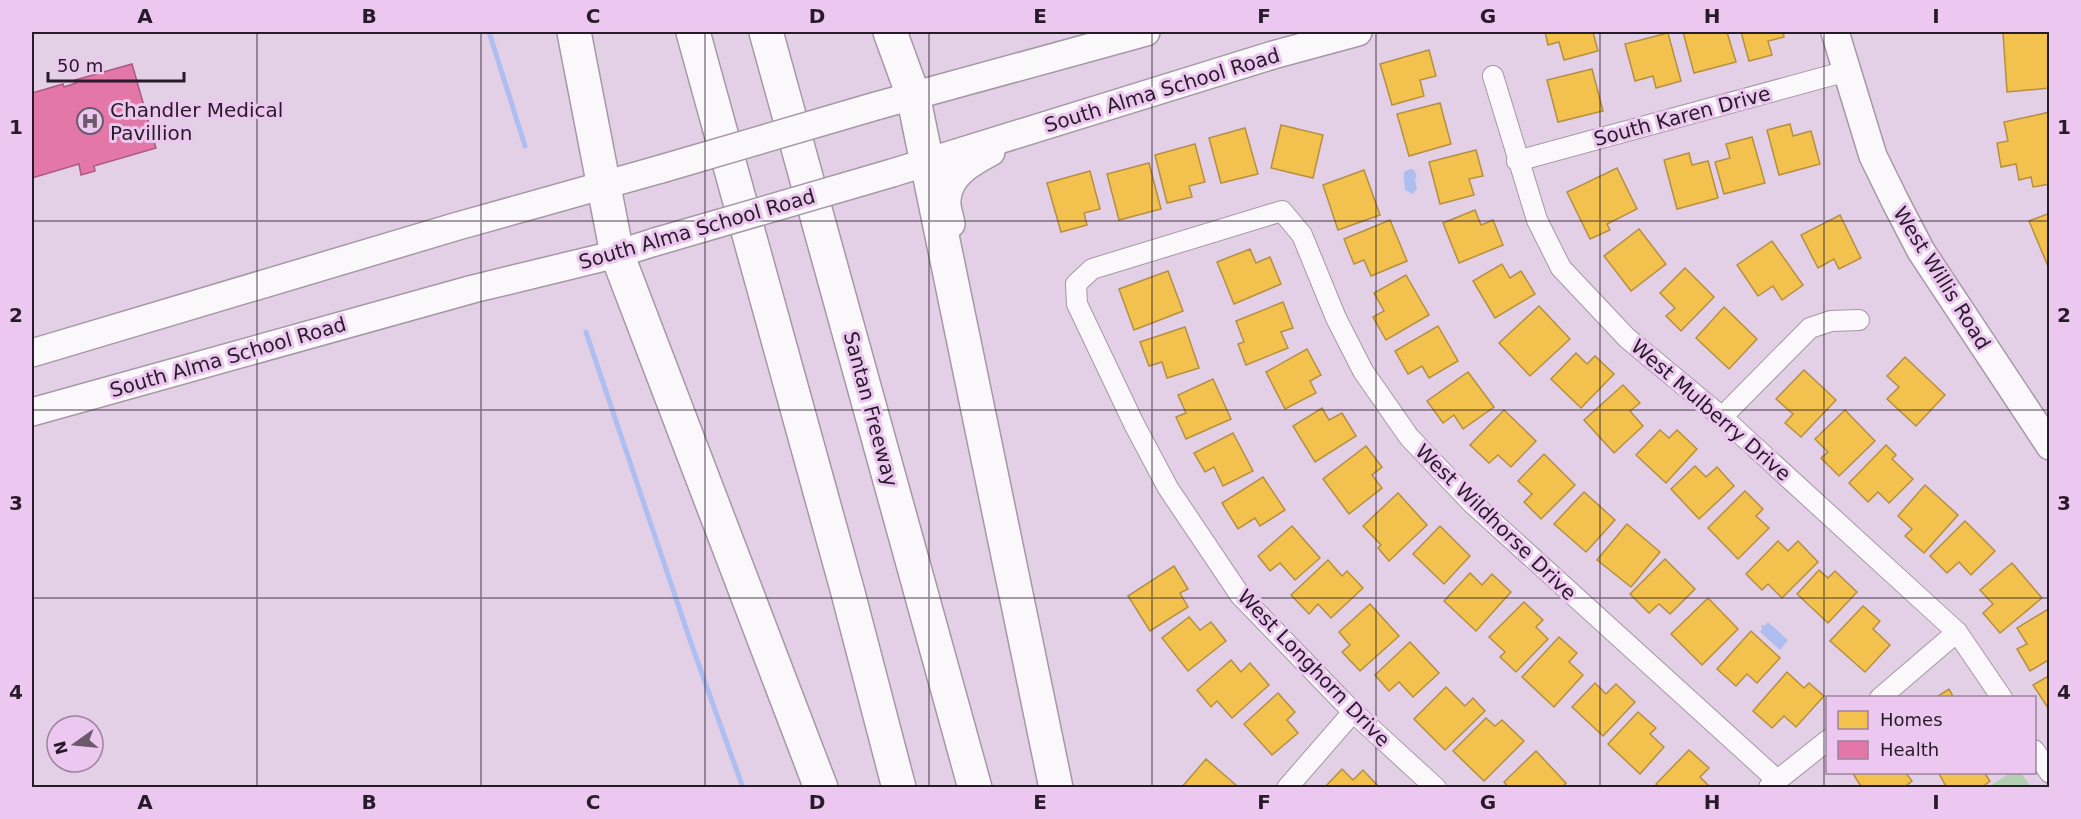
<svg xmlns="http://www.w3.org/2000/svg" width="2081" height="819" font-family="'DejaVu Sans',sans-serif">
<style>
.green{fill:#b2cfb2}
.water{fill:#afbef0}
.homes{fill:#f2c14e;stroke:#b58f43;stroke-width:1.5}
.health{fill:#e377a8;stroke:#ab5b82;stroke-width:1.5}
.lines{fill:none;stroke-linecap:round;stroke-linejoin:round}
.stream{stroke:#afbef0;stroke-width:5}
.street-casing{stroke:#a697a7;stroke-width:22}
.secondary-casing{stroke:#a697a7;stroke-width:30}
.highway-casing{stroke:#a697a7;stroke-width:36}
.street{stroke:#fbf8fb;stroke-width:20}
.secondary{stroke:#fbf8fb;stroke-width:27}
.highway{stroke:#fbf8fb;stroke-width:33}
.secondary-bridge-casing{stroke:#a697a7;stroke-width:30;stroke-linecap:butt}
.secondary-bridge{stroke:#fbf8fb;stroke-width:27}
.grid{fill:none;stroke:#281b29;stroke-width:1.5;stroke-opacity:0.55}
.labels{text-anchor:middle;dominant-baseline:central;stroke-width:6;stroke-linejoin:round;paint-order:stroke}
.street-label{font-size:20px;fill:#281b29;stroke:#ecc7ef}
.poi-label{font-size:20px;fill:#281b29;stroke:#ecc7ef;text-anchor:start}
.neatline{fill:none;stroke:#281b29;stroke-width:2}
.grid-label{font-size:20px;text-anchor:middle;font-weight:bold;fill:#281b29}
</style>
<rect width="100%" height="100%" fill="#e4d0e6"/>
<path class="green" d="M 2011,772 L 2021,773 L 2031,787 L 1989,787 Z"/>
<g class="water">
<path d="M 1410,169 L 1414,170 L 1417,176 L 1415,180 L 1417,188 L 1413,194 L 1405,190 C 1405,188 1403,174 1404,172 Z"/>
<path d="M 1768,622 L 1788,640 L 1780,650 L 1760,632 L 1762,629 L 1761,625 L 1765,625 Z"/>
</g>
<g class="homes">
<path d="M 1545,32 L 1593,32 L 1598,51 L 1564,60 L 1559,42 L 1548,45 Z"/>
<path d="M 1683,32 L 1727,32 L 1736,62 L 1694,73 Z"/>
<path d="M 1741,32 L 1783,32 L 1784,37 L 1768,41 L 1772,55 L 1749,61 Z"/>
<path d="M 2024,32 L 2050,32 L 2050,88 L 2007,92 L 2003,33 Z"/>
<path d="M 1668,33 L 1681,81 L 1656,88 L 1653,76 L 1635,81 L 1625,44 Z"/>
<path d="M 1429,50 L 1436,76 L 1420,80 L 1424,96 L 1392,105 L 1380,64 Z"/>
<path d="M 1592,69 L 1603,111 L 1558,122 L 1547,80 Z"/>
<path d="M 1440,103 L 1451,144 L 1409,156 L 1397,114 Z"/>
<path d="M 2050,112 L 2050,184 L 2033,187 L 2031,177 L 2019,180 L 2016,164 L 2001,167 L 1997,143 L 2008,141 L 2004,122 Z"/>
<path d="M 1790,124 L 1793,136 L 1811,131 L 1820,164 L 1779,175 L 1767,130 Z"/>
<path d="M 1281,125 L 1323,135 L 1313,178 L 1271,168 Z"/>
<path d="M 1245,128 L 1258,174 L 1221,183 L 1209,138 Z"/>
<path d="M 1752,137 L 1765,183 L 1724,194 L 1715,162 L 1730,158 L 1726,144 Z"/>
<path d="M 1195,144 L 1205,182 L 1189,186 L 1192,197 L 1167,203 L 1155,155 Z"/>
<path d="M 1476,150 L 1483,176 L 1469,179 L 1474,195 L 1440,204 L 1429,162 Z"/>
<path d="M 1689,153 L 1692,165 L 1708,161 L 1718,198 L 1677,209 L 1664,160 Z"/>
<path d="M 1149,163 L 1161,209 L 1119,220 L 1107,174 Z"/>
<path d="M 1617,168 L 1637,209 L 1607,224 L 1610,230 L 1590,239 L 1567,192 Z"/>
<path d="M 1364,170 L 1380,215 L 1338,230 L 1323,185 Z"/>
<path d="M 1090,171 L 1100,209 L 1084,213 L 1087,225 L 1061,232 L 1047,183 Z"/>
<path d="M 1475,210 L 1481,225 L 1493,220 L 1503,245 L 1459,263 L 1443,223 Z"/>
<path d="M 2050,213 L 2050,271 L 2029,221 Z"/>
<path d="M 1840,215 L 1861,258 L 1839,269 L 1834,259 L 1818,268 L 1801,235 Z"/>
<path d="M 1390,220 L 1407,261 L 1371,276 L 1364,260 L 1354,264 L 1344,239 Z"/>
<path d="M 1639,229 L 1666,264 L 1631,291 L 1604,256 Z"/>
<path d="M 1772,241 L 1803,285 L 1782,300 L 1773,286 L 1758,296 L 1737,265 Z"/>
<path d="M 1250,249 L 1256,263 L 1270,257 L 1281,284 L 1234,304 L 1217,262 Z"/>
<path d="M 1502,264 L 1510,278 L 1521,271 L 1535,294 L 1495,318 L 1473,281 Z"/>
<path d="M 1685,268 L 1714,297 L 1681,331 L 1666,316 L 1675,308 L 1660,293 Z"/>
<path d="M 1168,271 L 1183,311 L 1134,330 L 1119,289 Z"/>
<path d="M 1406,275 L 1429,315 L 1386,340 L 1373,317 L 1384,311 L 1374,293 Z"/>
<path d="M 1283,302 L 1293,328 L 1281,332 L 1288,348 L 1246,365 L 1238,344 L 1244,342 L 1236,321 Z"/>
<path d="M 1539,306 L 1570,339 L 1530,376 L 1499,343 Z"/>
<path d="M 1724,307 L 1757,339 L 1729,369 L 1696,338 Z"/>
<path d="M 1438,326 L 1458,361 L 1429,378 L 1422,366 L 1408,374 L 1395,351 Z"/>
<path d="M 1185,327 L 1199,368 L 1167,378 L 1162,362 L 1149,366 L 1140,342 Z"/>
<path d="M 1307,349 L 1321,375 L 1310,381 L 1316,393 L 1285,409 L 1266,372 Z"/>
<path d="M 1576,353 L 1587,364 L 1595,356 L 1614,374 L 1581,408 L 1551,379 Z"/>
<path d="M 1905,357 L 1945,395 L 1916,426 L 1887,399 L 1899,387 L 1887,376 Z"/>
<path d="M 1804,370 L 1836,400 L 1801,437 L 1785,423 L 1793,414 L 1776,399 Z"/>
<path d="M 1468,372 L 1494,407 L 1463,429 L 1454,415 L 1443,423 L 1427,401 Z"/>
<path d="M 1213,379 L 1231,419 L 1186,439 L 1176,417 L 1186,413 L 1178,395 Z"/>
<path d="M 1623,385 L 1640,403 L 1630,411 L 1643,426 L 1614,453 L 1584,420 Z"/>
<path d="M 1322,408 L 1329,420 L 1342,413 L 1356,436 L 1315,462 L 1293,426 Z"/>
<path d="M 1504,410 L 1536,441 L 1511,467 L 1498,455 L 1489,463 L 1470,445 Z"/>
<path d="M 1845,410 L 1875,441 L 1839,476 L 1821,458 L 1828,452 L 1815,439 Z"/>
<path d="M 1660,430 L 1669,438 L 1677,430 L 1697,449 L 1666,483 L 1636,455 Z"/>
<path d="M 1233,433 L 1253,471 L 1223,486 L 1214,467 L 1205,472 L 1194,453 Z"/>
<path d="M 1886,445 L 1896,455 L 1892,459 L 1913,479 L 1889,503 L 1878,492 L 1868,502 L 1849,483 Z"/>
<path d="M 1366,446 L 1382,467 L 1372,475 L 1382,488 L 1349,514 L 1323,479 Z"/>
<path d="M 1544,454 L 1575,485 L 1541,519 L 1524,502 L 1532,494 L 1518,481 Z"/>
<path d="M 1695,466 L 1706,477 L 1717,467 L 1734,486 L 1699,519 L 1671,489 Z"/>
<path d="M 1263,477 L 1285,510 L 1260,526 L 1255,518 L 1238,529 L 1222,503 Z"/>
<path d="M 1925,485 L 1958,515 L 1924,553 L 1905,536 L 1912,529 L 1898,516 Z"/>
<path d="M 1745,491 L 1763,509 L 1756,516 L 1769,528 L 1738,559 L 1708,528 Z"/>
<path d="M 1584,492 L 1615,520 L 1586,552 L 1554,524 Z"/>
<path d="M 1398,493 L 1427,525 L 1389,561 L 1378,548 L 1381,545 L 1363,526 Z"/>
<path d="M 1965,521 L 1995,551 L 1971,575 L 1959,562 L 1947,573 L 1930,556 Z"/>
<path d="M 1627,524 L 1660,552 L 1631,587 L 1597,560 Z"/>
<path d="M 1292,526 L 1320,558 L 1295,580 L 1280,563 L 1270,571 L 1258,556 Z"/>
<path d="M 1440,526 L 1470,556 L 1444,584 L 1413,554 Z"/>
<path d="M 1778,541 L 1788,551 L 1798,541 L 1818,562 L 1782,598 L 1768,584 L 1762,590 L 1746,574 Z"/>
<path d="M 1665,559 L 1695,589 L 1670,614 L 1659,604 L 1649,613 L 1630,594 Z"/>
<path d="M 1328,560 L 1342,576 L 1347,571 L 1363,588 L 1331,618 L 1318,604 L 1309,614 L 1291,595 Z"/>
<path d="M 2012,563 L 2042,598 L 2000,633 L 1983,613 L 1993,604 L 1980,590 Z"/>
<path d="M 1174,566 L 1188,589 L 1180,593 L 1188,607 L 1150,631 L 1128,596 Z"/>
<path d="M 1819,570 L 1828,578 L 1835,571 L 1857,592 L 1828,623 L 1797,594 Z"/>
<path d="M 1470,573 L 1482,585 L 1492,574 L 1511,592 L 1476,631 L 1444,601 Z"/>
<path d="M 1708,598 L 1738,629 L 1702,665 L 1671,634 Z"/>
<path d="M 1524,602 L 1543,620 L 1536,627 L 1548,639 L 1516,672 L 1500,657 L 1505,652 L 1489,637 Z"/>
<path d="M 1370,604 L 1399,636 L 1360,671 L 1342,652 L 1350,645 L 1339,632 Z"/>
<path d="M 1863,606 L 1880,621 L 1873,629 L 1890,645 L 1865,672 L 1830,641 Z"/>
<path d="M 2050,608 L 2050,659 L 2030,671 L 2017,649 L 2027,644 L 2017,628 Z"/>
<path d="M 1189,617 L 1200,630 L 1211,622 L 1226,641 L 1188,671 L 1162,638 Z"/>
<path d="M 1751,631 L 1780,658 L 1757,683 L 1747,674 L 1736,686 L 1717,669 Z"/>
<path d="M 1559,637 L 1577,653 L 1569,662 L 1583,675 L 1554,707 L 1522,677 Z"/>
<path d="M 1410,642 L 1439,673 L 1413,697 L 1399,682 L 1389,691 L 1375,675 Z"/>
<path d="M 1231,660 L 1241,672 L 1250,663 L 1269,685 L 1232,718 L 1217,701 L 1211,707 L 1197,690 Z"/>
<path d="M 1787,672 L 1804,688 L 1809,683 L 1824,696 L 1796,727 L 1784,716 L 1772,728 L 1753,711 Z"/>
<path d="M 2050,675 L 2050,711 L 2033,685 Z"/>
<path d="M 1595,683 L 1606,694 L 1616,684 L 1635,702 L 1603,736 L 1572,707 Z"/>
<path d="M 1446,687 L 1465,706 L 1473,698 L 1485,711 L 1445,750 L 1414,719 Z"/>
<path d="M 1949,689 L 1954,698 L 1935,698 Z"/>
<path d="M 1278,693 L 1295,712 L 1287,720 L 1298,733 L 1272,755 L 1244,724 Z"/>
<path d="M 1638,712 L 1656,728 L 1650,734 L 1664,747 L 1640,774 L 1608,744 Z"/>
<path d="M 1486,718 L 1495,726 L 1502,720 L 1524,741 L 1484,781 L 1453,751 Z"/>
<path d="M 1689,750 L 1709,768 L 1700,777 L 1711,788 L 1659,788 L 1656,784 Z"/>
<path d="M 1536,751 L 1566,783 L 1562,788 L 1509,788 L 1504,782 Z"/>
<path d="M 1206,759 L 1237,786 L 1235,788 L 1181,788 Z"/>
<path d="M 1342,769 L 1353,780 L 1363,770 L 1380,788 L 1324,788 Z"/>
<path d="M 1852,772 L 1905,772 L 1912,781 L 1903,788 L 1862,788 Z"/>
<path d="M 1938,772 L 1984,772 L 1990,781 L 1981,788 L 1947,788 Z"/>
</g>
<path class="health" d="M 132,64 L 156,148 L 94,166 L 95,171 L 81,175 L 79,164 L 32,178 L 32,93 L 63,84 L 64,87 L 76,83 L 75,80 Z"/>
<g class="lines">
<g class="stream">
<path d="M 489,32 L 525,146"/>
<path d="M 586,332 L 691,643 L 743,788"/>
</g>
<defs>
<g id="street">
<path d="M 1493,76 L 1537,220 L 1561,268 L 1627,338 L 1722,417 L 1957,632 L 2002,698"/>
<path d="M 1517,161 L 1847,71"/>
<path d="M 1722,417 L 1810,328 L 1831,321 L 1859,320"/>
<path d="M 1880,698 L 1957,632"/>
<path d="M 2034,750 L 2050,773"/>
<path d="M 1769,787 L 1828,740"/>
<path d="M 1287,788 L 1353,712"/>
<path d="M 1436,788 L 1353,712 L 1240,595 L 1168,488 L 1134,424 L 1077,304 L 1076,284 L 1092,269 L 1282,211 L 1302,235 L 1336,318 L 1363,371 L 1409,437 L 1472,503 L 1777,780"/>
</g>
<g id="secondary">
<path d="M 1835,32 L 1873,156 L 1896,203 L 1921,251 L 2050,446"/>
<path d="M 876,106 L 1146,32"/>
<path d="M 892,173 L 1273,55 L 1358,32"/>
<path d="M 951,224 C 950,217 946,208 947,200 C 948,175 972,162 991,152"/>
<path d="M 32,353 L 458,226 L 661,169"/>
<path d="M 32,412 L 473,289 L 617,254 L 655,242"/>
</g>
<g id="highway">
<path d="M 574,32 L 617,254 L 821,788"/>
<path d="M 693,32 L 847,589 L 899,788"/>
<path d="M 766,32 L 975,788"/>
<path d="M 890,32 L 913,95 L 1056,788"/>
</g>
</defs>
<use href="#street" class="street-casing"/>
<use href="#secondary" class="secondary-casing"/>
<use href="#highway" class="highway-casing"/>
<use href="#street" class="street"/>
<use href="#secondary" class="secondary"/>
<use href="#highway" class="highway"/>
<defs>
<g id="secondary-bridge">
<path d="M 661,169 L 876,106"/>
<path d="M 655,242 L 892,173"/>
</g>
</defs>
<use href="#secondary-bridge" class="secondary-bridge-casing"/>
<use href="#secondary-bridge" class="secondary-bridge"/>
</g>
<path class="grid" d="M 257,32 L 257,788M 481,32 L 481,788M 705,32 L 705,788M 929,32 L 929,788M 1152,32 L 1152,788M 1376,32 L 1376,788M 1600,32 L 1600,788M 1824,32 L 1824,788M 32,221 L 2050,221M 32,410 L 2050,410M 32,598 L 2050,598"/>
<defs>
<symbol id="hospital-ring" viewBox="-11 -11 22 22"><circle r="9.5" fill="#ecc7ef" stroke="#6a5a6b" stroke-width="1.5"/><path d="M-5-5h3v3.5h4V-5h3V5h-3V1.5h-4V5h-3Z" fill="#6a5a6b"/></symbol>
</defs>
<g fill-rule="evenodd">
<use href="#hospital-ring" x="75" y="106" width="30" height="30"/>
</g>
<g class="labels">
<g class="street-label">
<text transform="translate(1162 90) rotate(-17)">South Alma School Road</text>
<text transform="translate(1682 116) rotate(-15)">South Karen Drive</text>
<text transform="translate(697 229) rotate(-16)">South Alma School Road</text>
<text transform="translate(1942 278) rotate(58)">West Willis Road</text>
<text transform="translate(228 357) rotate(-16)">South Alma School Road</text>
<text transform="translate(871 409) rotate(75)">Santan Freeway</text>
<text transform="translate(1711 410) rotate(41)">West Mulberry Drive</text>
<text transform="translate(1496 522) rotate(44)">West Wildhorse Drive</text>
<text transform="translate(1314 668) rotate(46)">West Longhorn Drive</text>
</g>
<g class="poi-label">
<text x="110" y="110">Chandler Medical<tspan x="110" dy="23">Pavillion</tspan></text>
</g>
</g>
<rect width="2081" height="819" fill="none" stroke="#ecc7ef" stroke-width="66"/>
<rect x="1826" y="696" width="210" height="78" fill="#ecc7ef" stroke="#9e82a0" stroke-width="1.5"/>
<rect x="1838" y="711" width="30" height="18" fill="#f2c14e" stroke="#9e82a0" stroke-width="1.5"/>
<text x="1880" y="726" font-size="18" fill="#281b29">Homes</text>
<rect x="1838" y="741" width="30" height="18" fill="#e377a8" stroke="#9e82a0" stroke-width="1.5"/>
<text x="1880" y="756" font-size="18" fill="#281b29">Health</text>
<g transform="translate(75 744) rotate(255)"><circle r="28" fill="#ecc7ef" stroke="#9e82a0" stroke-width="1.5"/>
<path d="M0-4.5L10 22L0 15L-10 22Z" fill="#6a5a6b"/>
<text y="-9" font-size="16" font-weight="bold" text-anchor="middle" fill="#281b29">N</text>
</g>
<path d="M48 72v9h136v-9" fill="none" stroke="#281b29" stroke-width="3"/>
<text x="57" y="72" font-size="18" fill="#281b29" stroke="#ecc7ef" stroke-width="4.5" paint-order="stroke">50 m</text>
<rect x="33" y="33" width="2015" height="753" class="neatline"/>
<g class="grid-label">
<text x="145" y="23">A</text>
<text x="369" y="23">B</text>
<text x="593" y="23">C</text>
<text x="817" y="23">D</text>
<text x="1040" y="23">E</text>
<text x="1264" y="23">F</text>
<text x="1488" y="23">G</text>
<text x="1712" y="23">H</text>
<text x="1936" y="23">I</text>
<text x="16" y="134">1</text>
<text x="2064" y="134">1</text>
<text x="16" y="322">2</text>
<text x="2064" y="322">2</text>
<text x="16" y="510">3</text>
<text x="2064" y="510">3</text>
<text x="16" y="699">4</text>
<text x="2064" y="699">4</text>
<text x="145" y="809">A</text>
<text x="369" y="809">B</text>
<text x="593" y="809">C</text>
<text x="817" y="809">D</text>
<text x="1040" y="809">E</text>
<text x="1264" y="809">F</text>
<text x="1488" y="809">G</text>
<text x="1712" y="809">H</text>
<text x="1936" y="809">I</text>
</g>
</svg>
